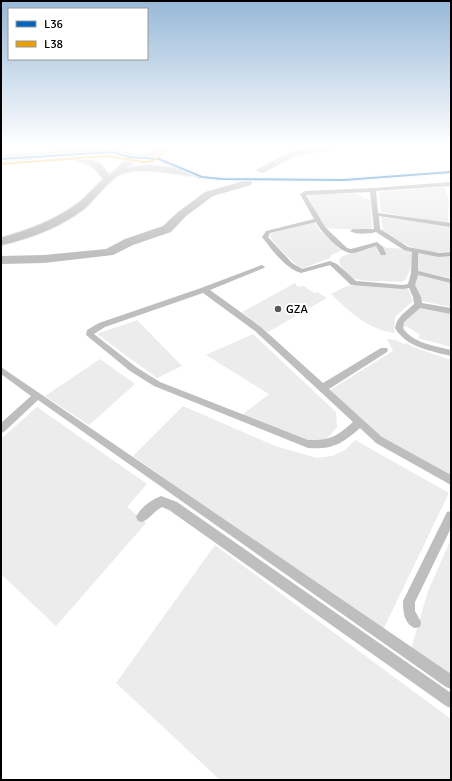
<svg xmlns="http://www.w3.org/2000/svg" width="452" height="781" font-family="Signika,sans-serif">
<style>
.green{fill:#ececec}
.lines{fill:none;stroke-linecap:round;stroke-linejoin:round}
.river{fill:#bfbfbf;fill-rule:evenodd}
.primary-casing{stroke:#dbdbdb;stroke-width:2}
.highway-casing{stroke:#dbdbdb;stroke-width:2}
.street{fill:#bebebe;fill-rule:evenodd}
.secondary{fill:#b8b8b8;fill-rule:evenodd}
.primary{fill:#bebebe;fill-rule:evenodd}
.highway{fill:#bebebe;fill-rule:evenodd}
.bus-1-casing{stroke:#fff;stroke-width:4}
.bus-2-casing{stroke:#fff;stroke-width:4}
.bus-1{stroke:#0065bd;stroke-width:2}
.bus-2{stroke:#eb9e00;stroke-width:2}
.poi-dot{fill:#595959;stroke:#fff;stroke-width:1.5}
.labels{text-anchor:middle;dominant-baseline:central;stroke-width:4;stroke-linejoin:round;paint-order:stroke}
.poi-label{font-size:12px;fill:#000;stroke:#fff;text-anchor:start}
</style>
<rect width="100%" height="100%" fill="#fff"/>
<g class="green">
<path d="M 444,187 L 449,199 L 448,222 L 444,223 L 381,212 L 379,192 Z"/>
<path d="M 307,193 L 359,194 L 363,198 L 370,199 L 372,227 L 369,230 L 322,228 Z"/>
<path d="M 381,217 L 451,226 L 451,251 C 427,256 402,245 383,231 Z"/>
<path d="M 314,221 L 321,232 L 343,250 L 331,255 L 330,258 L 301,269 L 283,252 L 269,236 L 272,233 Z"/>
<path d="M 378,245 C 389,250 403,246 413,253 L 411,268 L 406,279 L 402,282 C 389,281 361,283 351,277 C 345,274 342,267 339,262 L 341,257 L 358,250 Z"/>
<path d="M 419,252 L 451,255 L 451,278 L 415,271 L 417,253 Z"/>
<path d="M 416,275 L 451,282 L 451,307 L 422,301 L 413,287 Z"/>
<path d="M 295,283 L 298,287 L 304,286 L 314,293 L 317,292 L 327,298 L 268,332 L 242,312 Z"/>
<path d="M 359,285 L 407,287 L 413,301 L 395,317 L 394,333 C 366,328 351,313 331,294 L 347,286 Z"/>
<path d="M 418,305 L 451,311 L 451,347 L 418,338 L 420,335 L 406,326 L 402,329 L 400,322 Z"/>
<path d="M 137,320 L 182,366 L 157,378 L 97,334 Z"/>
<path d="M 253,334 L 336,412 L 337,427 C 332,433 327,441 318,441 C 301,442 260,422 242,415 L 269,394 L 206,355 Z"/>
<path d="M 387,339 L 396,340 L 404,344 L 406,343 L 413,347 L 451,360 L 451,477 L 382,437 L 330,390 L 393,351 Z"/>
<path d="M 100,359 L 135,384 L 89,425 L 45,396 Z"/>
<path d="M 183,406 L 275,446 L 317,458 L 332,456 L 345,450 L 355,440 L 449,493 L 382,632 L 133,456 Z"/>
<path d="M 37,407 L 147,484 L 127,507 L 146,523 L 56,626 L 1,574 L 1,439 Z"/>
<path d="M 451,539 L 451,677 L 411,649 L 428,591 Z"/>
<path d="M 215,545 L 451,719 L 451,780 L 220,780 L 116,683 Z"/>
</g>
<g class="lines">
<g class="river">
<path d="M 316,147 L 336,147 L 331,150 L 295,156 L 265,172 L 261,173 L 256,170 L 289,152 Z"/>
<path d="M 247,180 L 251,181 L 252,183 L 251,185 L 213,196 L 186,216 L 171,232 L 133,245 L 113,255 L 44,263 L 1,264 L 1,256 L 44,255 L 106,249 L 125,239 L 163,226 L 178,212 L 205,192 Z"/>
</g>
<defs>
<path id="primary" d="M 94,149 L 118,150 L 122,153 L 118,156 L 79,156 L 100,163 L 109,175 L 132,155 L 135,154 L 139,157 L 127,168 L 148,165 L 191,170 L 195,173 L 191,176 C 170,173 140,167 121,174 C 109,179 94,200 85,208 C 61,227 31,238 1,245 L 1,238 C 28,230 54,221 77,204 C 87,197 95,186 104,179 L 102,178 C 94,164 86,163 71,159 L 70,156 L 1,162 L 1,156 Z"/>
<g id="highway">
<path d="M 66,147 L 81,147 L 79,149 L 61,154 L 56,151 L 58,149 Z"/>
<path d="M 110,147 L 120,147 L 120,150 C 129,154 140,156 150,153 C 159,149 156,146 168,147 C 157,162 115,167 110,147 Z"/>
</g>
</defs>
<use href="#primary" class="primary-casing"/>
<use href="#highway" class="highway-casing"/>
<g class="street">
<path d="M 451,182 L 451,186 L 376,191 L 378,213 L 451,223 L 451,227 L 379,216 L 380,229 L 408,247 L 439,253 L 451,252 L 451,256 L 439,257 L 418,253 L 418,271 L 451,279 L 451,283 L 418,275 L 415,285 L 421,297 L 422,303 L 451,308 L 451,314 L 420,308 L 404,322 L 403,328 C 412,343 436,346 451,350 L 451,356 C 431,351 406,347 395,328 C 397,316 406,312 414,304 L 413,297 L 409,288 L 403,289 L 351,285 L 330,265 L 301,273 C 285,268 272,250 262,237 L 266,231 L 314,219 L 300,194 L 305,191 L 373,188 ZM 370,192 L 374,229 L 353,229 L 350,231 C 356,235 369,234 376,232 L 404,250 L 412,252 L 411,273 L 408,284 L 403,285 L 356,281 L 337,264 L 330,261 L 302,269 L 292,263 L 268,237 L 270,233 L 316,222 C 320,231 341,253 351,253 C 358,253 368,248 376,246 L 381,255 L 385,255 L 386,254 L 383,247 L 377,242 L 351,249 L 347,248 L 325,227 L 306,195 Z"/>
<path d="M 262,265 L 265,267 L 264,268 L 210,290 L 261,327 L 323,383 L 381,348 L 387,348 L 388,350 L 387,352 L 329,389 L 382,437 L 451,475 L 451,485 L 376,443 L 360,428 C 342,444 332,450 308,448 L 154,386 L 130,371 L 86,335 L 87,330 L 99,323 L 201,288 ZM 203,293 L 255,331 L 353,422 C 337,436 330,441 308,440 L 160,382 L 136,367 L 94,334 L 105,327 Z"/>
<path d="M 1,367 L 451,674 L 451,689 L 446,687 L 38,400 L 4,432 L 1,433 L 1,423 L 31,396 L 1,374 Z"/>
<path d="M 161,496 L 177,502 L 451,693 L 451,708 L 446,706 L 169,510 L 162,507 C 154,511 150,519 142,522 L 138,521 L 136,517 C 141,507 151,500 161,496 Z"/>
<path d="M 451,511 L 451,528 L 415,602 L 415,611 L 421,622 L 420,627 L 415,628 C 404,624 403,611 403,601 L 447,512 Z"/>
</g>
<path class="secondary" d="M 136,155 L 159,157 L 203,175 L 222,177 L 344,178 L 451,170 L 451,174 L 344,182 L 222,181 L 199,179 L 158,161 L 136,159 Z"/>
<use href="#primary" class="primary"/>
<use href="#highway" class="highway"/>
<defs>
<path id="bus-1" d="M 1,159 L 113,152 L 129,157 L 159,159 L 202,177 L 222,179 L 344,180 L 451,172"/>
<path id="bus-2" d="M 1,164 L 106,156 L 144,162 L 153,161 L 167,150"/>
</defs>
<use href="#bus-1" class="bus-1-casing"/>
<use href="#bus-2" class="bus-2-casing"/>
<use href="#bus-1" class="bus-1"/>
<use href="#bus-2" class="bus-2"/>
</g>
<linearGradient id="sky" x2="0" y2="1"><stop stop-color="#97b8d8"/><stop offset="0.57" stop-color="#fff"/><stop offset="1" stop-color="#fff" stop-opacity="0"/></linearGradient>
<rect width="452" height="256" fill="url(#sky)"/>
<circle class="poi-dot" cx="278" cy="309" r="4"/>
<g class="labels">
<g class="poi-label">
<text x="286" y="309">GZA</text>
</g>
</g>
<rect width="452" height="781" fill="none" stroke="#000000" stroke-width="4"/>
<rect x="8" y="8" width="140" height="52" fill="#ffffff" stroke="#999999"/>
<rect x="16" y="21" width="20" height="6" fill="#0065bd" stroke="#999999"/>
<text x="44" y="28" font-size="12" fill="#000000">L36</text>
<rect x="16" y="41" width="20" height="6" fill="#eb9e00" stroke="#999999"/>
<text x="44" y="48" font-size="12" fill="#000000">L38</text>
</svg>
